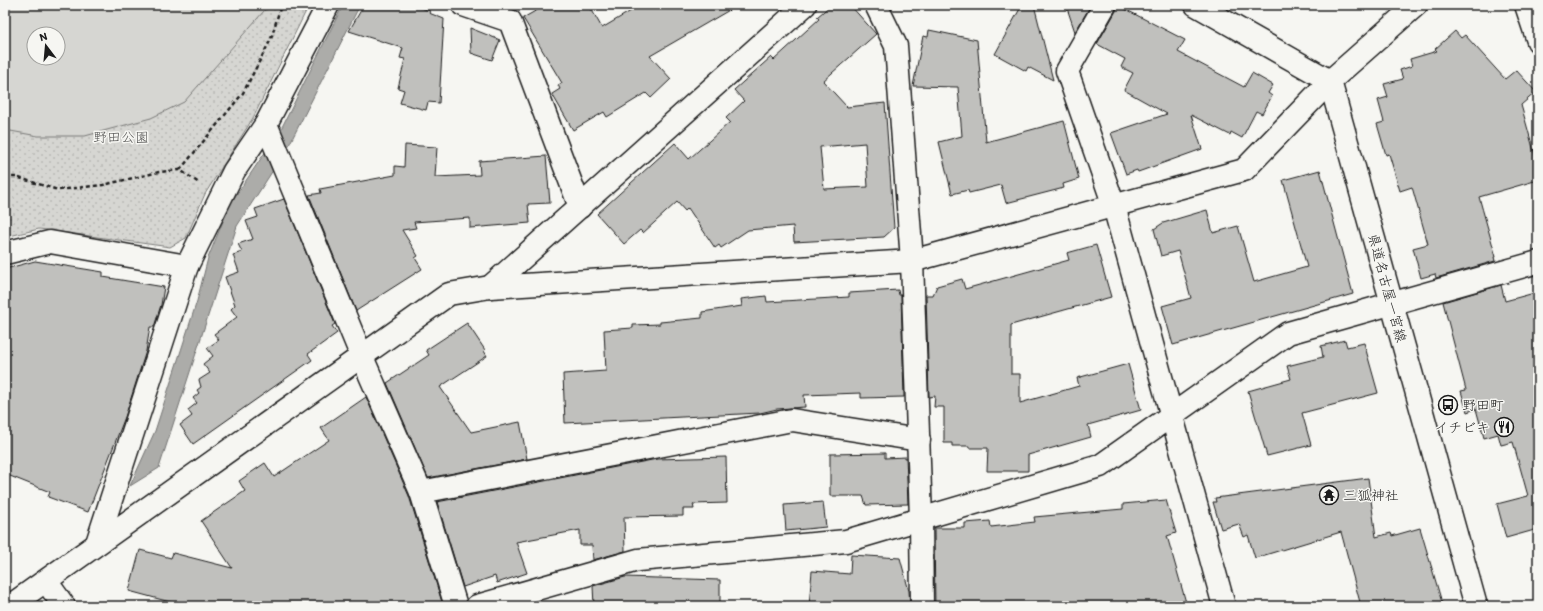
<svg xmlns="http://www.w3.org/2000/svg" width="1543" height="611" font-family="Itim,'Klee One',sans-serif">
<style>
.park{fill:url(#park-dots);stroke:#797977;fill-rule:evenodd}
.pitch{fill:#d6d6d2;stroke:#797977;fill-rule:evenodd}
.water{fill:#acaca9;stroke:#727271}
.building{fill:#c0c0bd;stroke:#1c1c1c;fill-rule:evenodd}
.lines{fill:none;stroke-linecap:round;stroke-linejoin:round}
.minor-casing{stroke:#1c1c1c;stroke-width:25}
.major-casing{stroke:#1c1c1c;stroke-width:25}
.path{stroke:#1c1c1c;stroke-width:2.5;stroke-dasharray:4 3;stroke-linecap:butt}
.minor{stroke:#f6f6f2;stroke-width:22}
.major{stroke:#f6f6f2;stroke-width:22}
.labels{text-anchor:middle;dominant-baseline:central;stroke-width:3;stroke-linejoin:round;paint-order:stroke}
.park-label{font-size:14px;fill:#545453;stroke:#f6f6f2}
.street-label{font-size:14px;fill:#1c1c1c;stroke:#f6f6f2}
.poi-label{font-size:14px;fill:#1c1c1c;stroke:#f6f6f2;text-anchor:start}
</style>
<defs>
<pattern id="park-dots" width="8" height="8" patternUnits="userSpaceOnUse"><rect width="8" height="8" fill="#d6d6d2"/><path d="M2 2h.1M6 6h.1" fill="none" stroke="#b7b7b4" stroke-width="1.8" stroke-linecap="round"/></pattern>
</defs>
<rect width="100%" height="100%" fill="#f6f6f2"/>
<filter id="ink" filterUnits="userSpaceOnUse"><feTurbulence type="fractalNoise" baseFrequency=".025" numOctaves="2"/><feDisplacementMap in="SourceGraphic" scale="8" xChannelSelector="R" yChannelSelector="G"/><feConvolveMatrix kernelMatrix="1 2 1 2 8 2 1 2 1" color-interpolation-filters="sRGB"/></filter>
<g filter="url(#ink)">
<path class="park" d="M 5,5 L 309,5 L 253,118 L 205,194 L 186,238 L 170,247 L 39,229 L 5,237 ZM 34,34 L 58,34 L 58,58 L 34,58 Z"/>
<path class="pitch" d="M 5,5 L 266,5 L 264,11 L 184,102 L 151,118 L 85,136 L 38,136 L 5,130 ZM 34,34 L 58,34 L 58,58 L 34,58 Z"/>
<path class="water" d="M 343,5 L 360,5 L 288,147 L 237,226 L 159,468 L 130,486 L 155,431 L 197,301 L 208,258 L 230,204 L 281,129 Z"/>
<g class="building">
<path d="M 364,5 L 412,5 L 430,11 L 429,13 L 444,19 L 439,103 L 428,102 L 426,110 L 400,103 L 404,90 L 398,88 L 405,59 L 400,58 L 403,48 L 349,31 Z"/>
<path d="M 546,5 L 589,5 L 602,28 L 641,5 L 738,5 L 650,56 L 671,79 L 651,98 L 646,93 L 607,117 L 604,112 L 573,130 L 552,94 L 560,89 L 558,85 L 562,83 L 523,18 Z"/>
<path d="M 831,5 L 850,5 L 876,34 L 823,81 L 847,107 L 885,103 L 894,228 L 884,237 L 794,242 L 793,226 L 748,230 L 721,248 L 719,245 L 715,248 L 688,208 L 685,211 L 677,202 L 643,233 L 640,230 L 624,244 L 597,214 L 675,143 L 689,159 L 730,122 L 726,118 L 744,101 L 734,90 L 771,57 L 774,60 L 819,19 L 817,17 ZM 865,143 L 868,187 L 824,189 L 820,147 Z"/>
<path d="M 1022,5 L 1034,5 L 1053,80 L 1028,67 L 1026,71 L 995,54 Z"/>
<path d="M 1066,5 L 1091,5 L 1075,32 Z"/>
<path d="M 1117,5 L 1185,40 L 1178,52 L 1244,87 L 1252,73 L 1273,85 L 1268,93 L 1272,96 L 1262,114 L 1256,111 L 1242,138 L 1231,132 L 1230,135 L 1191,115 L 1202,149 L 1138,172 L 1137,170 L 1126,174 L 1111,133 L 1167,114 L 1124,90 L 1133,73 L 1121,67 L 1125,59 L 1097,44 L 1116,11 Z"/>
<path d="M 470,28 L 500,40 L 492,60 L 471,53 Z"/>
<path d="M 929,30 L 977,40 L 986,142 L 1064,121 L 1079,179 L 1063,184 L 1064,188 L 1006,203 L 1001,185 L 969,193 L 968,190 L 952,194 L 939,142 L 962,136 L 958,87 L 913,86 L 923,36 L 928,37 Z"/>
<path d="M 1455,31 L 1461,38 L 1465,35 L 1505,79 L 1516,70 L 1536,92 L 1521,105 L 1538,166 L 1538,180 L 1479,197 L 1496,257 L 1494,257 L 1495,261 L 1436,278 L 1435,274 L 1421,278 L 1413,248 L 1428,244 L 1412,187 L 1400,191 L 1389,154 L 1386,155 L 1377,124 L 1384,122 L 1378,100 L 1388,97 L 1384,84 L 1403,79 L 1400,70 L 1412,66 L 1410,59 L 1437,51 L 1435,49 Z"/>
<path d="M 405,145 L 437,147 L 435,177 L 480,175 L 479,161 L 546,156 L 550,203 L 528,204 L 530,223 L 470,228 L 470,218 L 414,222 L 416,228 L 402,230 L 418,256 L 415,258 L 422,269 L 356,311 L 309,195 L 321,193 L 320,189 L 395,175 L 395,166 L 404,167 Z"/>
<path d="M 1320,170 L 1353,294 L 1173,345 L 1162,306 L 1191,298 L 1178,251 L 1161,256 L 1154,229 L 1163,223 L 1207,210 L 1213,233 L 1238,226 L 1254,282 L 1307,267 L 1283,180 Z"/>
<path d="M 284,199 L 335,324 L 332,326 L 337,333 L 308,354 L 312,360 L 193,444 L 180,425 L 192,416 L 188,410 L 197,403 L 193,398 L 199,393 L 197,390 L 201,387 L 199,380 L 210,373 L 203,364 L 213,356 L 207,348 L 219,340 L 214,334 L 237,317 L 231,309 L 235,305 L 225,277 L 239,272 L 233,255 L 242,252 L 238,244 L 253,239 L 246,221 L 258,217 L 255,209 Z"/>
<path d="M 1096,245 L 1111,297 L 1011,325 L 1011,374 L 1020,374 L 1020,403 L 1079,386 L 1077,378 L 1128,364 L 1141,410 L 1088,425 L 1091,437 L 1028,455 L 1028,471 L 987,471 L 988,448 L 969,448 L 969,446 L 952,446 L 952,443 L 944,443 L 944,407 L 934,407 L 935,396 L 929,397 L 926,295 L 933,295 L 937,286 L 962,279 L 965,289 L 1069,260 L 1067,253 Z"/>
<path d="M 35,261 L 103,272 L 103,277 L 164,287 L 161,305 L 154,327 L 150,327 L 146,351 L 125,417 L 88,512 L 48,497 L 50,492 L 5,474 L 5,269 Z"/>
<path d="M 1501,285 L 1505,301 L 1538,292 L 1538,529 L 1506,538 L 1497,504 L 1528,496 L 1513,442 L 1501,445 L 1498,434 L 1484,438 L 1476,409 L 1467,412 L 1461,391 L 1466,390 L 1443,302 Z"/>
<path d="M 898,290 L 899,295 L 901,295 L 904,397 L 861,398 L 861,393 L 804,395 L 805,407 L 777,409 L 760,413 L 565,423 L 563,374 L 606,371 L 604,330 L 633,328 L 633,325 L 660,324 L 660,322 L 702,318 L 702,312 L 742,306 L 741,299 L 766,296 L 767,302 L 849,297 L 849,293 Z"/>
<path d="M 467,323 L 485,350 L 484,351 L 487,356 L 440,387 L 471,432 L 520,422 L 527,459 L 428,478 L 387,383 L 429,355 L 426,350 Z"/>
<path d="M 1345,340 L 1347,347 L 1364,343 L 1378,393 L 1302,413 L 1311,445 L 1267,456 L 1248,391 L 1291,379 L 1287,366 L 1323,357 L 1321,346 Z"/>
<path d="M 366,397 L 409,496 L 442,602 L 440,606 L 185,606 L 129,591 L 140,550 L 171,558 L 173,553 L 232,568 L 201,521 L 245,491 L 239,481 L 265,463 L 274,477 L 329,440 L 321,428 Z"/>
<path d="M 885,453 L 885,458 L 906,457 L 908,504 L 866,505 L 863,496 L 830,496 L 830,454 Z"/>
<path d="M 726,457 L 727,503 L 693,504 L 694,509 L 683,509 L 683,516 L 624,517 L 625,551 L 593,560 L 592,545 L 580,545 L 580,530 L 516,542 L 527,573 L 497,583 L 495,576 L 463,587 L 437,502 L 657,459 Z"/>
<path d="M 1368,478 L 1376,537 L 1391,533 L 1392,536 L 1420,528 L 1443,606 L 1361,606 L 1341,532 L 1255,558 L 1248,535 L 1244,537 L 1239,524 L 1221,529 L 1213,502 L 1216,502 L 1215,498 Z"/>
<path d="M 1166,500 L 1176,533 L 1167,536 L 1187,606 L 935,606 L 934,528 L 965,528 L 965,523 L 990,521 L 991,527 L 1035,522 L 1034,517 L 1123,509 L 1123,504 Z"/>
<path d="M 823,502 L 826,527 L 786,531 L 784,505 Z"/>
<path d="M 851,555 L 900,558 L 909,591 L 910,606 L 809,606 L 812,571 L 850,574 Z"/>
<path d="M 625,577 L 720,580 L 720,606 L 594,606 L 593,586 Z"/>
</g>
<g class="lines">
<defs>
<g id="minor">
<path d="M 463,5 L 510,21 L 580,207"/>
<path d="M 876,5 L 896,46 L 912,261 L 921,519 L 922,606"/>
<path d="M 1105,5 L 1067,71 L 1114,206 L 1224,606"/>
<path d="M 1526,5 L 1538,41"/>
<path d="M 266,124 L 362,357 L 421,492 L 456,606"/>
<path d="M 5,253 L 50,242 L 187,266"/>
<path d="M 490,287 L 805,5"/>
<path d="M 421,492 L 792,420 L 919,440"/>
<path d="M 97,543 L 187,266 L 234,171 L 266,124 L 328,5"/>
<path d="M 46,581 L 64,606"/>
<path d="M 10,606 L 449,294 L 490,287 L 912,261 L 1244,170 L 1330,81 L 1196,5"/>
<path d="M 477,606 L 638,560 L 846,541 L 1100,466 L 1288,333 L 1538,262"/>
</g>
<path id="major" d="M 1416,5 L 1330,81 L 1476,606"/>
</defs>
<use href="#minor" class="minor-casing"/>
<use href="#major" class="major-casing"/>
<g class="path">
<path d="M 180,170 L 243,93 L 271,39 L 281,5"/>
<path d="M 5,177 L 16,177 L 58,190 L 103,185 L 159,172 L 180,170 L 199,183"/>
</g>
<use href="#minor" class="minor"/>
<use href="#major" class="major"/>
</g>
</g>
<defs>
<symbol id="bus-ring" viewBox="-11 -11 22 22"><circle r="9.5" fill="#f6f6f2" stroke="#1c1c1c" stroke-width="1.5"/><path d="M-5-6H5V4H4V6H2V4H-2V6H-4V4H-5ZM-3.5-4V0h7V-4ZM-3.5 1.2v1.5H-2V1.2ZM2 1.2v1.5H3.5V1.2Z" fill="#1c1c1c"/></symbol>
<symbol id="restaurant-ring" viewBox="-11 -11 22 22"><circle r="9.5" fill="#f6f6f2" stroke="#1c1c1c" stroke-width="1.5"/><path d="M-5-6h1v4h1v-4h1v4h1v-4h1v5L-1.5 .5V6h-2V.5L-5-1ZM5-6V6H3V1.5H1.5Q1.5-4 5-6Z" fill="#1c1c1c"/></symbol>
<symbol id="temple-ring" viewBox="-11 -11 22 22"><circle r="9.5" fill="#f6f6f2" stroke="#1c1c1c" stroke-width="1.5"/><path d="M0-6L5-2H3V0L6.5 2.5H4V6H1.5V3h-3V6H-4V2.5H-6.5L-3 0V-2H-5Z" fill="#1c1c1c"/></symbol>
</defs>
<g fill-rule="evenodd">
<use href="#bus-ring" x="1437" y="394" width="22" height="22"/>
<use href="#restaurant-ring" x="1493" y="416" width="22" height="22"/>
<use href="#temple-ring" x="1318" y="484" width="22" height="22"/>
</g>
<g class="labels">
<g class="park-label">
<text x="121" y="137">野田公園</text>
</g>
<g class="street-label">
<text transform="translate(1387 288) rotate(75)">県道名古屋一宮線</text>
</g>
<g class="poi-label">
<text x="1462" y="405">野田町</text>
<text x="1490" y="427" text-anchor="end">イチビキ</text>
<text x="1343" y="495">三狐神社</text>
</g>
</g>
<rect width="1543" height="611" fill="none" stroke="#f6f6f2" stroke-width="20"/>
<rect x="10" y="10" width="1523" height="591" fill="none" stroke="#1c1c1c" stroke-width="1.5" filter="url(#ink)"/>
<g transform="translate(46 46) rotate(344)"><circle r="19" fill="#f6f6f2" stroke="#9f9f9c"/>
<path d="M0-3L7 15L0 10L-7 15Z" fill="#1c1c1c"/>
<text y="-6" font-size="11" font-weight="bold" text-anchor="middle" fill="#1c1c1c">N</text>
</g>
</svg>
